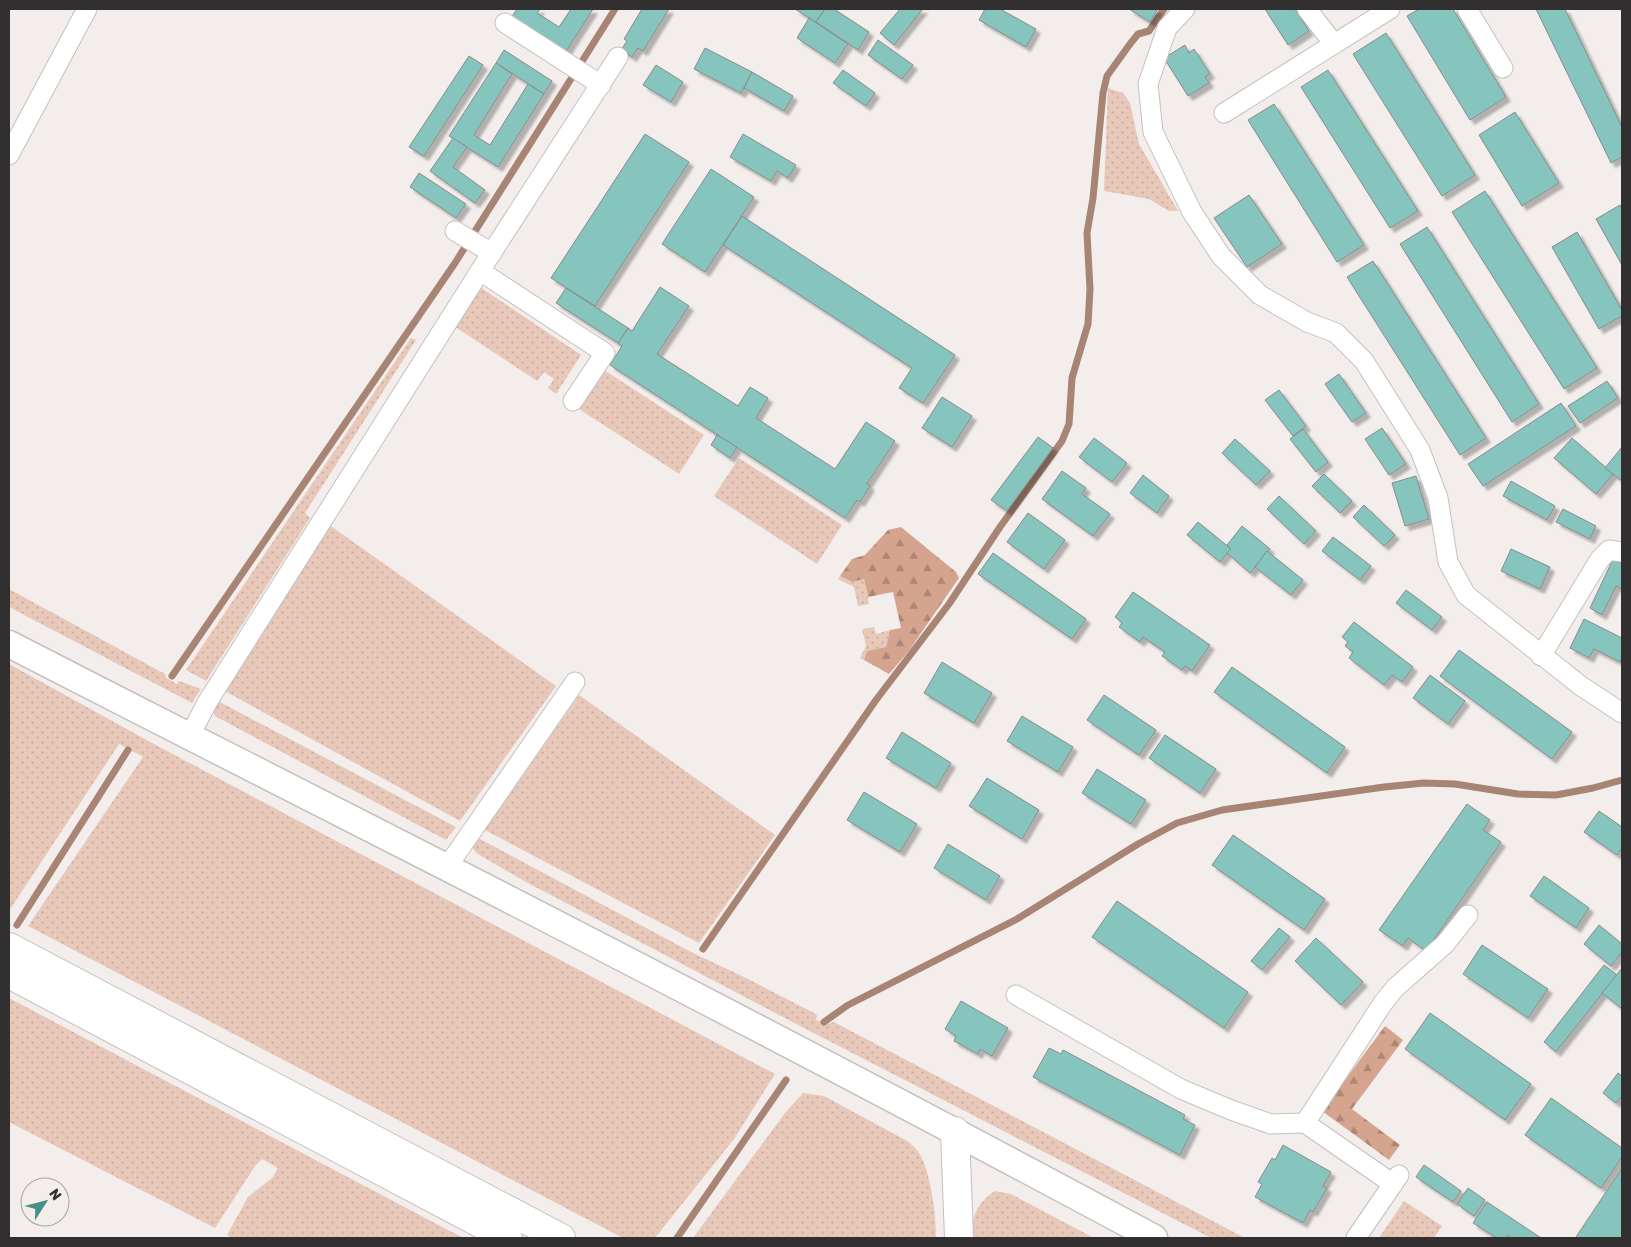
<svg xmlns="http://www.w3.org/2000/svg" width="1631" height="1247" font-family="Rubik,sans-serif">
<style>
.grass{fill:url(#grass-dots)}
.forest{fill:url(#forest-firs)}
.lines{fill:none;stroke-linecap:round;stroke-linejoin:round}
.stream{stroke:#a88475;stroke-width:7}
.building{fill:#85c5be;stroke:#878b8b;filter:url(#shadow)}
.street-casing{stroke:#c4c0be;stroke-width:21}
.secondary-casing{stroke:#c4c0be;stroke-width:29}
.highway-casing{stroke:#c4c0be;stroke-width:30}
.street{stroke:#fff;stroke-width:19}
.secondary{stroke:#fff;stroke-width:26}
.highway{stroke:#fff;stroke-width:28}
</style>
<defs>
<pattern id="grass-dots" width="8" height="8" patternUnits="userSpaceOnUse" patternTransform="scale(1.25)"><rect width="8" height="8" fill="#e7c8b9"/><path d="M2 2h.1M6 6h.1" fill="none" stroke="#c7ac9f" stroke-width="1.8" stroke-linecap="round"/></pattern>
<pattern id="forest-firs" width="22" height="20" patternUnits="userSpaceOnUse" patternTransform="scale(1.25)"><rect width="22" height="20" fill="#d5a48e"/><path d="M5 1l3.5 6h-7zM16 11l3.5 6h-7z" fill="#ad8674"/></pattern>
<filter id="shadow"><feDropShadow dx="4.5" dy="4.5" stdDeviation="1" flood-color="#0004"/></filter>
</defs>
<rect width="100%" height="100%" fill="#f3eeec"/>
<g class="grass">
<path d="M 1108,88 L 1123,93 L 1130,103 L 1139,144 L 1178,211 L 1169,211 L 1149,199 L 1104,191 Z"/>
<path d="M 480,287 L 581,355 L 556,394 L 548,388 L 554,379 L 544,372 L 537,381 L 454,326 Z"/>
<path d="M 411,338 L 416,340 L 305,513 L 310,518 L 206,681 L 186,670 Z"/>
<path d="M 601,368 L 704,435 L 679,474 L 576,407 Z"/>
<path d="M 739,458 L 842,525 L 817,564 L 714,496 Z"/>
<path d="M 328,524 L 556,686 L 460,821 L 223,690 Z"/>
<path d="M 840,576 L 852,582 L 864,579 L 869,604 L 858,606 L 854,587 L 838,579 Z"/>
<path d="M 9,589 L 165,674 L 166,678 L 177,684 L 179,681 L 201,689 L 192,703 L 9,607 Z"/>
<path d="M 874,627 L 876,634 L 890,630 L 886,647 L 867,651 L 864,660 L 860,658 L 866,646 L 862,629 Z"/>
<path d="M 9,664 L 152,743 L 775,1074 L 734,1139 L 655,1238 L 623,1238 L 28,926 L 143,757 L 119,744 L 9,911 Z"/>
<path d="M 579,695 L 775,835 L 699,943 L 485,830 Z"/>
<path d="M 216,700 L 456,827 L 446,840 L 215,716 L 212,707 Z"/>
<path d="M 478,838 L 693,953 L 744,977 L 812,1012 L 817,1015 L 816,1020 L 827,1024 L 834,1022 L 1245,1238 L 1211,1238 L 804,1028 L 526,882 L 476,853 L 473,848 Z"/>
<path d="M 9,998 L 446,1229 L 464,1238 L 233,1238 L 227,1235 L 248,1197 L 273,1177 L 278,1168 L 262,1159 L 255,1166 L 215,1228 L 9,1122 Z"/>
<path d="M 803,1093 L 824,1096 L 909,1142 C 912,1145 917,1149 919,1153 C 931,1172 936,1216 936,1238 L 693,1238 L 785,1113 Z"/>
<path d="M 995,1191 L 1011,1194 L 1094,1238 L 972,1238 C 971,1216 977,1203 995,1191 Z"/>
<path d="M 1404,1201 L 1442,1226 L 1434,1238 L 1379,1238 Z"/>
</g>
<g class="forest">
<path d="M 901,527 L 956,572 L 959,578 L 908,652 L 889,674 L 864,660 L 867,651 L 886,647 L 890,630 L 901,628 L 893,592 L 868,597 L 864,579 L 852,582 L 840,576 L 852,559 L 865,555 L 888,530 Z"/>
<path d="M 1385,1026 L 1403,1040 L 1352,1109 L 1400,1145 L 1389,1160 L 1322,1111 Z"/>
</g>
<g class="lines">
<g class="stream">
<path d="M 172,676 L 455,263 L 615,9"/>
<path d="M 17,925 L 128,750"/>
<path d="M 703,949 L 876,700 L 949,604 L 1000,527 L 1062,441 L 1069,424 L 1072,378 L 1088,324 L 1090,289 L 1087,233 L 1093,198 L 1103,93 L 1107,76 L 1130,44 L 1138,34 L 1149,31 L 1164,9"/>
<path d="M 824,1022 L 848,1005 L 1017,919 L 1138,844 L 1177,823 L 1222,810 L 1384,787 L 1424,783 L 1455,784 L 1518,794 L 1556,795 L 1593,788 L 1622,780"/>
<path d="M 677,1238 L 786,1080"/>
</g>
</g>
<g class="building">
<path d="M 517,9 L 540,9 L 537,13 L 559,27 L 571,9 L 593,9 L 565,53 L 511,18 Z"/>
<path d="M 642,9 L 669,9 L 643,51 L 638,48 L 632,57 L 621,50 L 627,41 L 624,39 Z"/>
<path d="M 795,9 L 825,9 L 816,22 Z"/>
<path d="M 825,9 L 834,9 L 869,32 L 858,50 L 816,22 Z"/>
<path d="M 900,9 L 923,9 L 894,45 L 880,33 Z"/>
<path d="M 985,9 L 1000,9 L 1036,29 L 1026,47 L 979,20 Z"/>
<path d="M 1129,9 L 1158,9 L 1150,22 Z"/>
<path d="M 1265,9 L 1295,9 L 1309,31 L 1288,45 Z"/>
<path d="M 1419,9 L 1453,9 L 1506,97 L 1470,120 L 1407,16 Z"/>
<path d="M 1536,9 L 1565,9 L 1622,127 L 1622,157 L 1611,163 Z"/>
<path d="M 809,18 L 848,44 L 835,63 L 797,38 Z"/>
<path d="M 1386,33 L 1475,175 L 1442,196 L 1353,54 Z"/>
<path d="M 878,40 L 913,65 L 902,79 L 868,55 Z"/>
<path d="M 1185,45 L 1189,53 L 1194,49 L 1210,74 L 1205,77 L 1209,83 L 1188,96 L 1164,58 Z"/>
<path d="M 705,48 L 752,72 L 741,93 L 694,69 Z"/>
<path d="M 504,50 L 552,81 L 544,94 L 496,63 Z"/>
<path d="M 469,56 L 483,65 L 424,156 L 409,147 Z"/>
<path d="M 496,63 L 512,74 L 474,135 L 490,145 L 528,84 L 544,94 L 498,167 L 449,136 Z"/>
<path d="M 656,65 L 683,82 L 671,102 L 643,85 Z"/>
<path d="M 843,70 L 875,93 L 866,106 L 833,83 Z"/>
<path d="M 1328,70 L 1418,211 L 1390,228 L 1301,87 Z"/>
<path d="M 752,72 L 793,96 L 784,111 L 744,88 Z"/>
<path d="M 1274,104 L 1364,245 L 1337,262 L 1248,120 Z"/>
<path d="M 1515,112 L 1559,183 L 1522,206 L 1479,135 Z"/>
<path d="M 645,134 L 689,162 L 595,306 L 551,278 Z"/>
<path d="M 743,134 L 796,165 L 788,178 L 777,171 L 771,181 L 730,157 Z"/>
<path d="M 453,138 L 467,147 L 453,167 L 485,190 L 475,203 L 430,171 Z"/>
<path d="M 711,169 L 754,197 L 705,272 L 662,244 Z"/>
<path d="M 419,173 L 466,204 L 456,218 L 410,187 Z"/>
<path d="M 1485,191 L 1597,368 L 1564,389 L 1452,212 Z"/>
<path d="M 1249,195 L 1282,244 L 1247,267 L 1214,218 Z"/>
<path d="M 1620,205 L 1622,209 L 1622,265 L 1596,219 Z"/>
<path d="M 742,216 L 955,355 L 923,403 L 899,388 L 912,368 L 723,245 Z"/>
<path d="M 1427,227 L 1539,404 L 1512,422 L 1400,244 Z"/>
<path d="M 1577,232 L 1622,310 L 1622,316 L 1599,329 L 1552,247 Z"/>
<path d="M 1373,261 L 1486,438 L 1460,455 L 1347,277 Z"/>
<path d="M 660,287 L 689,306 L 657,354 L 738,406 L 750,387 L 768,398 L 756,418 L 835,469 L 866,422 L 895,441 L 867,484 L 870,486 L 860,502 L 857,500 L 845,518 L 610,365 L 622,346 L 618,343 L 628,328 L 632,331 Z"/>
<path d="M 566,288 L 628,328 L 618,343 L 556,303 Z"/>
<path d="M 1339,374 L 1366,413 L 1352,422 L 1325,384 Z"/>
<path d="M 1607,381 L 1618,398 L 1580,423 L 1568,406 Z"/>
<path d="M 1279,390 L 1306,426 L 1293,436 L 1265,400 Z"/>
<path d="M 942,397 L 972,416 L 952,447 L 922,428 Z"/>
<path d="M 1561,403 L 1576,426 L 1483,486 L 1468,464 Z"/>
<path d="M 1382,428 L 1406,464 L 1389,475 L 1365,439 Z"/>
<path d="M 1303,429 L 1328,462 L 1316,472 L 1290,439 Z"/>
<path d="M 717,435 L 737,447 L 730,458 L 711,445 Z"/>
<path d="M 1038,437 L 1053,448 L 1007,511 L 991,500 Z"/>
<path d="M 1094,438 L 1127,463 L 1112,482 L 1079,457 Z"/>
<path d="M 1572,438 L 1613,474 L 1596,494 L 1554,458 Z"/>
<path d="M 1235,439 L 1270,471 L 1256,485 L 1222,453 Z"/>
<path d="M 1622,447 L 1622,481 L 1605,468 Z"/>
<path d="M 1062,471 L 1086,488 L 1082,494 L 1110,514 L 1093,536 L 1042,499 Z"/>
<path d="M 1324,474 L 1352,501 L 1340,513 L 1312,486 Z"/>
<path d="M 1143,475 L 1169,496 L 1157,513 L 1130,493 Z"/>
<path d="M 1416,476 L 1429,519 L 1405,526 L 1392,483 Z"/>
<path d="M 1511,481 L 1555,506 L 1547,520 L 1503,496 Z"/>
<path d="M 1279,496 L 1316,531 L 1304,544 L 1267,509 Z"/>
<path d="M 1364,505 L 1395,535 L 1384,546 L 1353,517 Z"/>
<path d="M 1563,509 L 1596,526 L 1590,539 L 1556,522 Z"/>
<path d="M 1028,513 L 1065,540 L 1044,569 L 1007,542 Z"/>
<path d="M 1198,522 L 1231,549 L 1220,562 L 1187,535 Z"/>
<path d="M 1242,526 L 1270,549 L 1250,573 L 1227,553 L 1231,549 L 1227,545 Z"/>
<path d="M 1333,537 L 1371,566 L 1360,580 L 1322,551 Z"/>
<path d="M 1511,549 L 1550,567 L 1540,589 L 1501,571 Z"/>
<path d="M 1267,551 L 1303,580 L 1291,595 L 1255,567 Z"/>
<path d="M 993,553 L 1086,619 L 1072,639 L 978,574 Z"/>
<path d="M 1613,559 L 1622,564 L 1622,589 L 1616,586 L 1602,615 L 1590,608 Z"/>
<path d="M 1406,590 L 1442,617 L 1432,630 L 1396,603 Z"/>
<path d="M 1133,592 L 1210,645 L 1192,671 L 1185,666 L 1182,670 L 1162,656 L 1165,652 L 1143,637 L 1140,642 L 1119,627 L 1122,623 L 1115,617 Z"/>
<path d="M 1584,619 L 1622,638 L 1622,657 L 1620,662 L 1594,649 L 1589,658 L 1570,648 Z"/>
<path d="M 1354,622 L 1413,667 L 1402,682 L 1392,675 L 1384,685 L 1349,658 L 1353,652 L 1345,646 L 1348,642 L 1342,637 Z"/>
<path d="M 1459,650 L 1572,732 L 1552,759 L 1440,676 Z"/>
<path d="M 942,662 L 992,693 L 974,723 L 924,693 Z"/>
<path d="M 1232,667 L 1345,747 L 1327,773 L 1214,692 Z"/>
<path d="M 1430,675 L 1465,701 L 1448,724 L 1413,698 Z"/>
<path d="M 1104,695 L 1156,730 L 1139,755 L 1087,720 Z"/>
<path d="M 1022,716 L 1073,747 L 1058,772 L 1007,741 Z"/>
<path d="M 902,732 L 951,763 L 936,788 L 886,758 Z"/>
<path d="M 1165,735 L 1216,769 L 1200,793 L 1149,758 Z"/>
<path d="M 1097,769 L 1146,800 L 1131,824 L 1082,793 Z"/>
<path d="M 987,778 L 1039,810 L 1022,839 L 969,806 Z"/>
<path d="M 864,792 L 917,824 L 900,852 L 847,820 Z"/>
<path d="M 1467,804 L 1490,820 L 1483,830 L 1501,842 L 1426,951 L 1408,938 L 1403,946 L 1379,930 Z"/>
<path d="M 1599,811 L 1622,827 L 1622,848 L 1617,855 L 1584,832 Z"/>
<path d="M 1233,835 L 1325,899 L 1304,930 L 1212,865 Z"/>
<path d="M 948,844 L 1000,876 L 986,900 L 934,868 Z"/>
<path d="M 1544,876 L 1589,908 L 1576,928 L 1530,896 Z"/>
<path d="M 1117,901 L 1248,992 L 1224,1028 L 1092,937 Z"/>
<path d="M 1599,925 L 1622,944 L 1622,952 L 1611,966 L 1584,944 Z"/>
<path d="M 1279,928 L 1290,937 L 1262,970 L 1251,961 Z"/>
<path d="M 1316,938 L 1363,982 L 1341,1005 L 1295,961 Z"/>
<path d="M 1482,945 L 1548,989 L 1528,1018 L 1463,974 Z"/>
<path d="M 1604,965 L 1617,975 L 1556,1052 L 1544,1042 Z"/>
<path d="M 1622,968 L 1622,1006 L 1621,1008 L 1602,993 Z"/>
<path d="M 961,1001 L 1008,1028 L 992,1056 L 980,1049 L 978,1054 L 954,1041 L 956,1036 L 945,1029 Z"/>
<path d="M 1430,1013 L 1531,1084 L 1505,1120 L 1405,1049 Z"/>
<path d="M 1049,1048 L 1061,1054 L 1063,1050 L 1185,1115 L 1183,1119 L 1195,1125 L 1180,1155 L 1033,1077 Z"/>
<path d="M 1618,1073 L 1622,1076 L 1622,1096 L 1616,1103 L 1603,1093 Z"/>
<path d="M 1551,1098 L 1622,1148 L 1622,1157 L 1601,1188 L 1525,1135 Z"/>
<path d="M 1283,1145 L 1331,1172 L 1323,1186 L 1327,1188 L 1313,1212 L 1310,1210 L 1303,1223 L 1255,1197 L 1262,1184 L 1258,1182 L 1272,1158 L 1275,1160 Z"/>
<path d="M 1424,1165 L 1461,1191 L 1453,1202 L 1416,1177 Z"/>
<path d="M 1622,1168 L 1622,1238 L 1578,1238 L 1576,1237 Z"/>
<path d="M 1468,1188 L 1485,1200 L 1474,1216 L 1457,1204 Z"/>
<path d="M 1487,1202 L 1541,1238 L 1512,1238 L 1507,1235 L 1505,1238 L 1497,1238 L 1473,1223 Z"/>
</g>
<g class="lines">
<defs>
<g id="street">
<path d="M 1185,9 L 1167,28 L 1148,84 L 1153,132 L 1192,212 L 1221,256 L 1260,295 L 1307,322 L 1336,333 L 1364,361 L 1420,450 L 1438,498 L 1448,562 L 1466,595 L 1581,686 L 1622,713"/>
<path d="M 1307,9 L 1334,44"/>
<path d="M 1467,9 L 1503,68"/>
<path d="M 505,23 L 601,85"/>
<path d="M 1224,113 L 1390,9"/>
<path d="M 9,155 L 87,9"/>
<path d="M 455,231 L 492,253"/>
<path d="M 480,271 L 605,353 L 573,401"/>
<path d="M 1541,656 L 1600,559 L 1609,550 L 1622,552"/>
<path d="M 189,737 L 208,701 L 480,271 L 618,57"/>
<path d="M 447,867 L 575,682"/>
<path d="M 1016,995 L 1181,1089 L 1231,1110 L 1271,1124 L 1305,1123 L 1393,1184"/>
<path d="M 1305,1123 L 1383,1003 L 1395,988 L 1445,944 L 1468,915"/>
<path d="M 1356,1238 L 1399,1175"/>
</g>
<path id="secondary" d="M 9,644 C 155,719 301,793 448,868 C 684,989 920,1112 1154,1238"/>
<g id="highway">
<path d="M 9,947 L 561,1238"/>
<path d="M 9,974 L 508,1238"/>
<path d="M 955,1131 L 959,1238"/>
</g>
</defs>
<use href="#street" class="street-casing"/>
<use href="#secondary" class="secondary-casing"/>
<use href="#highway" class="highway-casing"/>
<use href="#street" class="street"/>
<use href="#secondary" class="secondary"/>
<use href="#highway" class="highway"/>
</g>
<rect width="1631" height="1247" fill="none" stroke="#312f2f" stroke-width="20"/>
<g transform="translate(45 1202) rotate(54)"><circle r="24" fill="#f3eeec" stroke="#a5a2a0"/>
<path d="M0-4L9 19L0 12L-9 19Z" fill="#488e87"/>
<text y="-8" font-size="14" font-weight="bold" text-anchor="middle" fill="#312f2f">N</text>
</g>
</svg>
